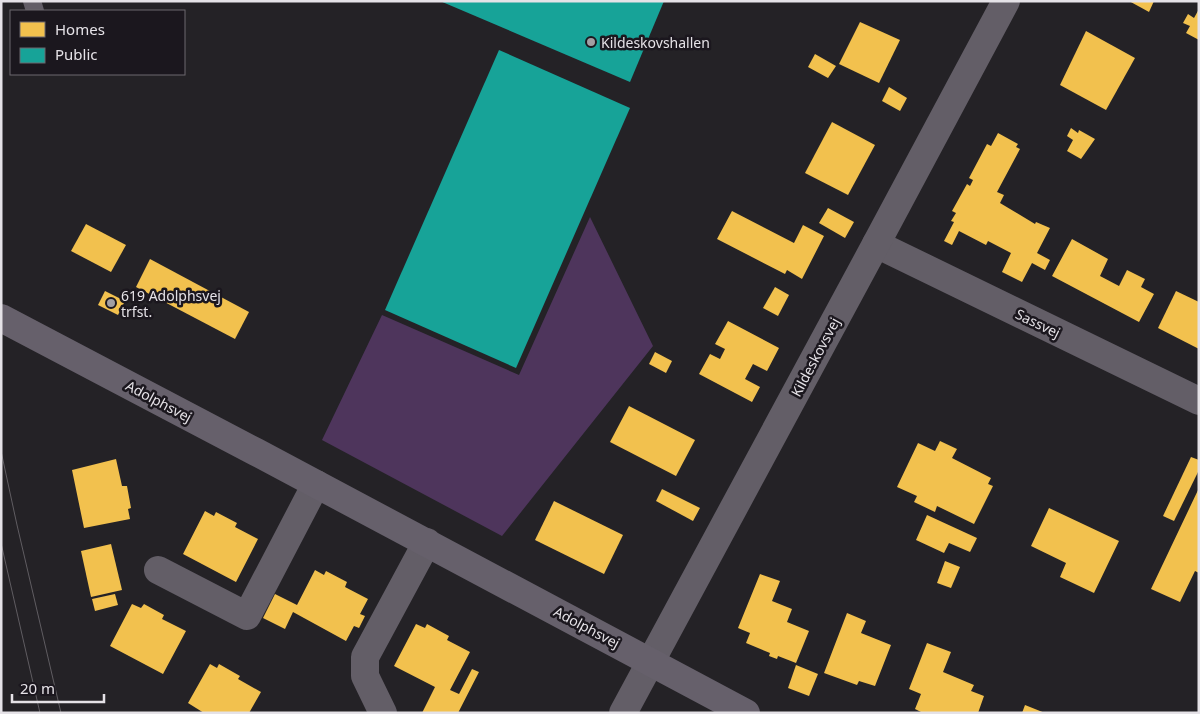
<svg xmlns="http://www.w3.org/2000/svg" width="1200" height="714" font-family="'Noto Sans',sans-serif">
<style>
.green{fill:#4e355c}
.homes{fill:#f2c14e}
.public{fill:#17a398}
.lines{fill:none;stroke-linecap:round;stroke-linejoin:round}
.lane{stroke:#635e67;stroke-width:18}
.street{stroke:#635e67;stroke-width:28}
.secondary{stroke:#66606b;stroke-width:28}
.tram{stroke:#605d62;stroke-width:1}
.poi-dot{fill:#a19fa3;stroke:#1b171e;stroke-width:2}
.labels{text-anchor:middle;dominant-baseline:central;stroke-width:5;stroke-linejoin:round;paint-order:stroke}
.poi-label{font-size:14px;fill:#e5e2e7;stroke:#1b171e;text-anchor:start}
.street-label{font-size:14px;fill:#e5e2e7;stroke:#1b171e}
</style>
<rect width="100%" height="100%" fill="#242226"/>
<path class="green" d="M 590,217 L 653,346 L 502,536 L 322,440 L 382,315 L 519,375 Z"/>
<g class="homes">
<path d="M 1129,1 L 1154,1 L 1149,12 Z"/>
<path d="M 1199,9 L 1199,40 L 1186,33 L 1190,26 L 1183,23 L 1188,14 L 1194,18 Z"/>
<path d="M 860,22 L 900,40 L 879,83 L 839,64 Z"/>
<path d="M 1086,31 L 1135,58 L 1106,110 L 1060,85 Z"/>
<path d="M 815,54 L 836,66 L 828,78 L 808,67 Z"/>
<path d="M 889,87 L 907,98 L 900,111 L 882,101 Z"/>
<path d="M 832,122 L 875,145 L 848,195 L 805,173 Z"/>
<path d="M 1071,128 L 1078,133 L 1079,130 L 1095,139 L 1081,159 L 1067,151 L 1073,140 L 1067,136 Z"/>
<path d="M 998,133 L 1018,144 L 1016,147 L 1020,149 L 997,192 L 1004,195 L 1000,203 L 1035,224 L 1036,222 L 1050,228 L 1037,253 L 1050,260 L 1045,270 L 1032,263 L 1022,282 L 1002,272 L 1011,253 L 988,241 L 986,245 L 959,231 L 952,245 L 944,241 L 954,222 L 951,221 L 956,213 L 952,211 L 967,184 L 970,186 L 973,180 L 969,178 L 987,144 L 991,146 Z"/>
<path d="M 828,208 L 854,222 L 845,238 L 819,223 Z"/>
<path d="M 732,211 L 794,243 L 803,225 L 824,236 L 802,279 L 787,270 L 785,274 L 717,239 Z"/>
<path d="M 86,224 L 126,245 L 111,272 L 71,251 Z"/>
<path d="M 1072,239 L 1108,259 L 1100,276 L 1119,286 L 1127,270 L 1145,279 L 1141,287 L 1154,294 L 1139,322 L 1052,276 Z"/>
<path d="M 150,259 L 249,312 L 235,339 L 136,287 Z"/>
<path d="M 775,287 L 789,295 L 778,316 L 763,308 Z"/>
<path d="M 105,291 L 125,301 L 118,315 L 98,305 Z"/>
<path d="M 1176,291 L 1199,302 L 1199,349 L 1158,328 Z"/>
<path d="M 728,321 L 779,348 L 767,371 L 753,364 L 745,379 L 760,387 L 752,402 L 699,374 L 710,354 L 720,359 L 725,349 L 715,344 Z"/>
<path d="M 655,352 L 672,361 L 666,373 L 649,364 Z"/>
<path d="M 629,406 L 695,440 L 676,476 L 610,442 Z"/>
<path d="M 940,441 L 957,449 L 952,458 L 991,478 L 988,484 L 993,486 L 974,524 L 937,506 L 935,512 L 914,502 L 917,496 L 897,487 L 918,443 L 935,451 Z"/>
<path d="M 1191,457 L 1199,460 L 1199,470 L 1174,521 L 1163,516 Z"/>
<path d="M 116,459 L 122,486 L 127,486 L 131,508 L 128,509 L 130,519 L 84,528 L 72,470 Z"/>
<path d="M 1199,488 L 1199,573 L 1195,571 L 1180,602 L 1151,589 Z"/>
<path d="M 662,489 L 700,508 L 693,521 L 656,501 Z"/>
<path d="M 554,501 L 623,535 L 604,574 L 535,540 Z"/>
<path d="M 1049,508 L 1119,541 L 1094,593 L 1060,577 L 1066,563 L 1031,546 Z"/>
<path d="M 205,511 L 214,516 L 216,512 L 237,523 L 235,527 L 258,539 L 236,582 L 183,554 Z"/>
<path d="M 927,515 L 977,538 L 970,552 L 949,543 L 944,553 L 916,540 Z"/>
<path d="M 111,544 L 122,590 L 91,597 L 81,551 Z"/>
<path d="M 945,561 L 960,567 L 951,588 L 937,583 Z"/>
<path d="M 315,570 L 324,575 L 326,571 L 347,582 L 345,587 L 368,599 L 360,614 L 365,616 L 359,628 L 354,626 L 346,641 L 293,612 L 285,629 L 263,618 L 275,594 L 297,605 Z"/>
<path d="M 760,574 L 780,581 L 772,601 L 792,609 L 787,622 L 809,631 L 796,663 L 778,656 L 777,659 L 769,656 L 770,653 L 746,643 L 750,633 L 738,628 Z"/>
<path d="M 115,594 L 118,605 L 95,611 L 92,599 Z"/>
<path d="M 132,604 L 141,608 L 144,604 L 164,615 L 162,619 L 186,631 L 163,674 L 110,646 Z"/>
<path d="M 847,613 L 866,621 L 861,633 L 891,645 L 875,686 L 859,681 L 857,685 L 824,673 Z"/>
<path d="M 416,624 L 425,628 L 427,624 L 449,636 L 447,640 L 470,652 L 450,690 L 459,694 L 472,669 L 479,672 L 458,713 L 422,713 L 435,687 L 394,666 Z"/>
<path d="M 927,643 L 951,652 L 943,672 L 974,685 L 971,691 L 984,696 L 978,713 L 923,713 L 915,709 L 921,694 L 909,689 Z"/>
<path d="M 210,664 L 217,668 L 219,664 L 240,676 L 238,679 L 261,692 L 249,713 L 204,713 L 188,703 Z"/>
<path d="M 796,665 L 818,674 L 809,696 L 788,688 Z"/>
<path d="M 1025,705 L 1045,713 L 1022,713 Z"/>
</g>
<g class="public">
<path d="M 440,1 L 664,1 L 630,82 Z"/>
<path d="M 499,50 L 630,108 L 516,368 L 385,310 Z"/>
</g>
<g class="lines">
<path class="lane" d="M 32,1 L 35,11"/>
<g class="street">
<path d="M 876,244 L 1199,401"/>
<path d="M 158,570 L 247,616 L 316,484"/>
<path d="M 383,713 L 365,676 L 365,657 L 427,542"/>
<path d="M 623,713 L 876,244 L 1006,1"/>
</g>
<path class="secondary" d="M 1,318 L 256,452 L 746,713"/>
<g class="tram">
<path d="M 1,451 L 17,525 L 61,713"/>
<path d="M 1,543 L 40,713"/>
</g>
</g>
<g class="poi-dot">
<circle cx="591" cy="42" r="5"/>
<circle cx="111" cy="303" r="5"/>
</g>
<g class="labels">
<g class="poi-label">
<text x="601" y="42">Kildeskovshallen</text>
<text x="121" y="295">619 Adolphsvej<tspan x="121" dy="16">trfst.</tspan></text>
</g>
<g class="street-label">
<text transform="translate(1038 323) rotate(26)">Sassvej</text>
<text transform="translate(815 357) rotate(-62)">Kildeskovsvej</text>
<text transform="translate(159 401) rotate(28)">Adolphsvej</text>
<text transform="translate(587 627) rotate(28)">Adolphsvej</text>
</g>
</g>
<rect width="1200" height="714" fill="none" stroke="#e5e2e7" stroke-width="5"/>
<rect x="10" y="10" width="175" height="65" fill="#1b171e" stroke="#6c686e"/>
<rect x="20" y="22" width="25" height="15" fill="#f2c14e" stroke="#6c686e"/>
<text x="55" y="35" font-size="15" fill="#e5e2e7">Homes</text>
<rect x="20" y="48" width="25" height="15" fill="#17a398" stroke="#6c686e"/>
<text x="55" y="60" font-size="15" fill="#e5e2e7">Public</text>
<path d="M12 694v8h92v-8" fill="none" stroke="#e5e2e7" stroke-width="2.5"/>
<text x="20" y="694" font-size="15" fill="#e5e2e7" stroke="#1b171e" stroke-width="4" paint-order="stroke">20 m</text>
</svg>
